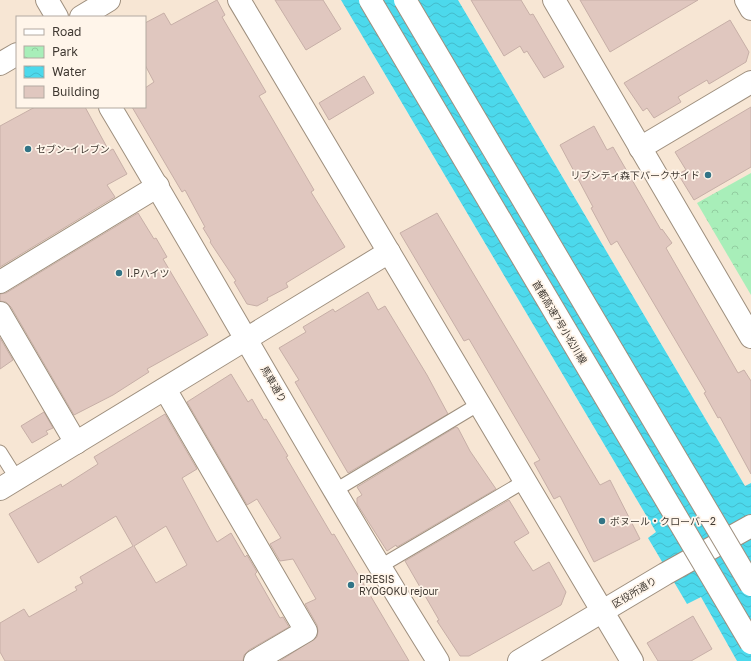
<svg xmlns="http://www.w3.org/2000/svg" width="751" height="661" font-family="'Golos Text','Noto Sans JP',sans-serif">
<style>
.park{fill:url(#park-crowns)}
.water{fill:url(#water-waves)}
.building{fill:#e0c7bf;stroke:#c7afa7;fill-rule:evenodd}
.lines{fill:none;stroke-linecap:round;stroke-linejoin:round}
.service-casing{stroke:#9e8f7e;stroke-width:15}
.minor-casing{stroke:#9e8f7e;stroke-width:24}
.tertiary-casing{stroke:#9e8f7e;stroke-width:24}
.primary-casing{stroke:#9e8f7e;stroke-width:24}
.service{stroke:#fff;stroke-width:13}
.minor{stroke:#fff;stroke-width:22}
.tertiary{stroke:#fff;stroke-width:22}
.primary{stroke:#fff;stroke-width:22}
.motorway-bridge-casing{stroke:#9e8f7e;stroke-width:24;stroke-linecap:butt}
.motorway-bridge{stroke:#fff;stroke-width:22}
.poi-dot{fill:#327486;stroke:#fff5ea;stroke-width:1.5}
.labels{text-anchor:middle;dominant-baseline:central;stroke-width:3.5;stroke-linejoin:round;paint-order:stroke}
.poi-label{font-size:10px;fill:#413a33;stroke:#fff5ea;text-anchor:start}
.street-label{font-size:10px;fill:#413a33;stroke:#fff5ea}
</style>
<defs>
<pattern id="park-crowns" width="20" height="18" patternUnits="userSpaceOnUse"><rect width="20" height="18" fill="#a8eeb9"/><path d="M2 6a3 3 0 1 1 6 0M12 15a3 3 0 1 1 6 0" fill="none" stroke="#92cda0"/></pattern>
<pattern id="water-waves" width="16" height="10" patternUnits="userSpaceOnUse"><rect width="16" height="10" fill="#4cd9ec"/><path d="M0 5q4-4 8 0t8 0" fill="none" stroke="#44bbcb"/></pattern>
</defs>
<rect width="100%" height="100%" fill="#f7e6d4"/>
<path class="park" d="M 751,173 L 751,295 L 697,203 Z"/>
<path class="water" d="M 341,0 L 458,0 L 745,486 L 751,483 L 751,661 L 737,661 L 701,597 L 687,604 L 648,538 L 656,532 Z"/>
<g class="building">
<path d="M 217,0 L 225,15 L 222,17 L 266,92 L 259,96 L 314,190 L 311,192 L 345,247 L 286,283 L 288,287 L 267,298 L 268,300 L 257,306 L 247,304 L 234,282 L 236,281 L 210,242 L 211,241 L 203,228 L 205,227 L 185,190 L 182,192 L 132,107 L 145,107 L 145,88 L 154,82 L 145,65 L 145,23 L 164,13 L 171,25 Z"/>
<path d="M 275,0 L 323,0 L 341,29 L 306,50 Z"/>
<path d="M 471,0 L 521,0 L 530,15 L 533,14 L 564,67 L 544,78 L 527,51 L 524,53 L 520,46 L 504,56 Z"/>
<path d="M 580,0 L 698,0 L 610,52 Z"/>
<path d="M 730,20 L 749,52 L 746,62 L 709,84 L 707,80 L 678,97 L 681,102 L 654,118 L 647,108 L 643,111 L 624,83 Z"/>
<path d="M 364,76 L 374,93 L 329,120 L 319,103 Z"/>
<path d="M 35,107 L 85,107 L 109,151 L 113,149 L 127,174 L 107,185 L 115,197 L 0,267 L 0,126 Z"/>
<path d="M 751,107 L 751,167 L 694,200 L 678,174 L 686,170 L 675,152 Z"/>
<path d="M 594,126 L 607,150 L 613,147 L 661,230 L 662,229 L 672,243 L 666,248 L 738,373 L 744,370 L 751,381 L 751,474 L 720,417 L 718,418 L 704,393 L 706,392 L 617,241 L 611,245 L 591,208 L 593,207 L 560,145 Z"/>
<path d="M 138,213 L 154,239 L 156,238 L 167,257 L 163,259 L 208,335 L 147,369 L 149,372 L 113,395 L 74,415 L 11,307 L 6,302 L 0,301 L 0,294 L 6,293 Z"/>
<path d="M 437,213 L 600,485 L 610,480 L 640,539 L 594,562 L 560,496 L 554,499 L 534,463 L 540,460 L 469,339 L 464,341 L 400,233 Z"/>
<path d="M 368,292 L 378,310 L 385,306 L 427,375 L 448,414 L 348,473 L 295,382 L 299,380 L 279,348 L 306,332 L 303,327 L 333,309 L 335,312 Z"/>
<path d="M 0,338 L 13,360 L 0,369 Z"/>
<path d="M 231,374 L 248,402 L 252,399 L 264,420 L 266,419 L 288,456 L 286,457 L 332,535 L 334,534 L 409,661 L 280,661 L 317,637 L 318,631 L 317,625 L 305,604 L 316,599 L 293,559 L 280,561 L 270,544 L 281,538 L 257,499 L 247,505 L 187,402 Z"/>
<path d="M 44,412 L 53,428 L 46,431 L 48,434 L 32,443 L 21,426 Z"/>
<path d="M 165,414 L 197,469 L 182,478 L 213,535 L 217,542 L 231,533 L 245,557 L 247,555 L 257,572 L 255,574 L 280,618 L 283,617 L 289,627 L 249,650 L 244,655 L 243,661 L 5,661 L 0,652 L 0,623 L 24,609 L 29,617 L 77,590 L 75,587 L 83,583 L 80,577 L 133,546 L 116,516 L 38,563 L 9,514 L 61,484 L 62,487 L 98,464 L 94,457 ZM 166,526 L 187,565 L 156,583 L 134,546 Z"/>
<path d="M 456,427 L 458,428 L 470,451 L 496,489 L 397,547 L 396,545 L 387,551 L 357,504 L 357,498 L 362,495 L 357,487 Z"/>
<path d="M 509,500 L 529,533 L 514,542 L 533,571 L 549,562 L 566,592 L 561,605 L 469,656 L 460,656 L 437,621 L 439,620 L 405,561 Z"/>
<path d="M 693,616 L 712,649 L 691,661 L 658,661 L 647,643 Z"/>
</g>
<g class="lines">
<defs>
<g id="service">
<path d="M 0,452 L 17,479"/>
<path d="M 334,491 L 479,404"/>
<path d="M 379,567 L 525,481"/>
</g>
<g id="minor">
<path d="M 47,0 L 57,17"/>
<path d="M 239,0 L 632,661"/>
<path d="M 110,107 C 220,291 324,479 438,661"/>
<path d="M 640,148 L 751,82"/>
<path d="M 0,282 L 158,186"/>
<path d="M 0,313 L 76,443"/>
<path d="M 165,389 L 306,631 L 255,661"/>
<path d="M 0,489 L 389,252"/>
<path d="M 519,661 L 665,574 L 751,526"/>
</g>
<g id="tertiary">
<path d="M 554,0 L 751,337"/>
<path d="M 746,0 L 751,9"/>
</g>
<g id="primary">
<path d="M 81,17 L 109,0"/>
<path d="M 0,64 L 17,54"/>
</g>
</defs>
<use href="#service" class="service-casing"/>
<use href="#minor" class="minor-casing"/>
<use href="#tertiary" class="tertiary-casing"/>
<use href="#primary" class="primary-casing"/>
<use href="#service" class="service"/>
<use href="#minor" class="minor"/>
<use href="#tertiary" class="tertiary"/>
<use href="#primary" class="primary"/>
<defs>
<g id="motorway-bridge">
<path d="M 370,0 L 751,643"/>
<path d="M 405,0 L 751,585"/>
</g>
</defs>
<use href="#motorway-bridge" class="motorway-bridge-casing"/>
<use href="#motorway-bridge" class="motorway-bridge"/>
</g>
<g class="poi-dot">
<circle cx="28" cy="149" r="4"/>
<circle cx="708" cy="175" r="4"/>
<circle cx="119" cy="273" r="4"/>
<circle cx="602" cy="521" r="4"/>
<circle cx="351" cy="585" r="4"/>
</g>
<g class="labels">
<g class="poi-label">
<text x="36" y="149">セブン-イレブン</text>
<text x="700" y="175" text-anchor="end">リブシティ森下パークサイド</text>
<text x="127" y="273">I.Pハイツ</text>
<text x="610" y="521">ボヌール・クローバー2</text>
<text x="359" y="579">PRESIS<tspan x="359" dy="12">RYOGOKU rejour</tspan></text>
</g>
<g class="street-label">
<text transform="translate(560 322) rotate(59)">首都高速7号小松川線</text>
<text transform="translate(274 384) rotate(60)">馬車通り</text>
<text transform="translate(634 592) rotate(-31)">区役所通り</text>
</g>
</g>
<rect x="16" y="16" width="130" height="92" fill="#fff5ea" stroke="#b3aaa1"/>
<rect x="24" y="29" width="20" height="6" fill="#ffffff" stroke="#b3aaa1"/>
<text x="52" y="36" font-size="12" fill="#413a33">Road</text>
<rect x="24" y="46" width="20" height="12" fill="url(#park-crowns)" stroke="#b3aaa1"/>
<text x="52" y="56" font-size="12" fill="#413a33">Park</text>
<rect x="24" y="66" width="20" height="12" fill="url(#water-waves)" stroke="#b3aaa1"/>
<text x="52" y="76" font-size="12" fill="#413a33">Water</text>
<rect x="24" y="86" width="20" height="12" fill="#e0c7bf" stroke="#b3aaa1"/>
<text x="52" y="96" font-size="12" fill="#413a33">Building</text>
</svg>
